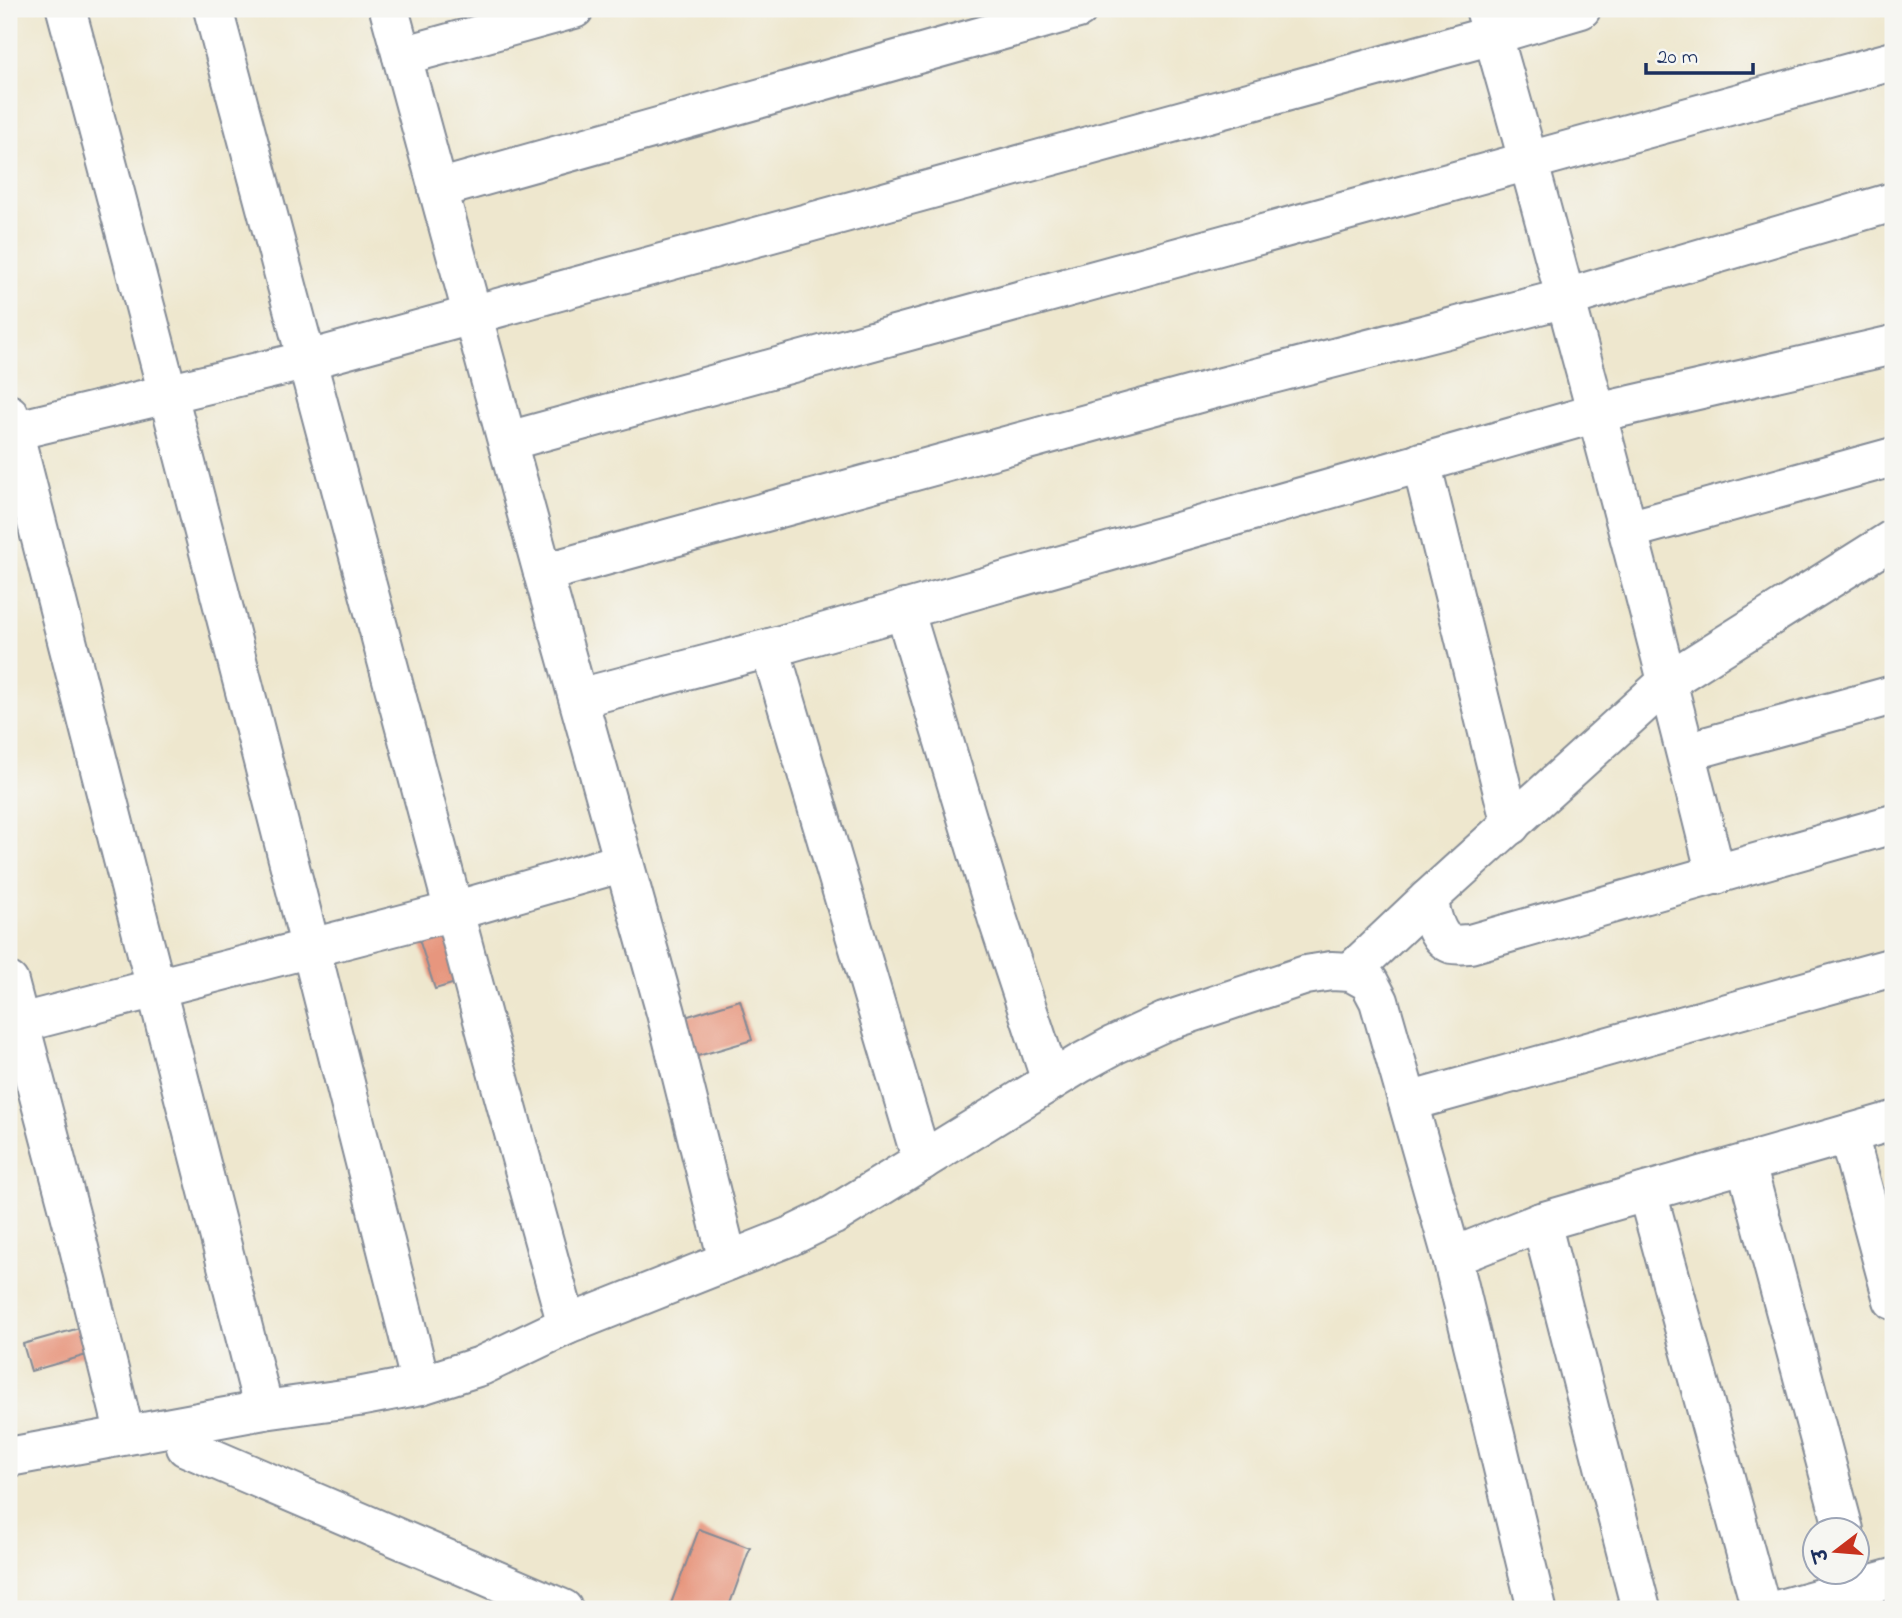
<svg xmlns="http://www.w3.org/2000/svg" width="1902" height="1618" font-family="'Indie Flower','Playpen Sans Deva',sans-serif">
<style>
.building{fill:#e7967e}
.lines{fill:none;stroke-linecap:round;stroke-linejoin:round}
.minor-casing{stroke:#848b96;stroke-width:42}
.minor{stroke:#fff;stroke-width:38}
</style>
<rect width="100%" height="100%" fill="#f6f6f2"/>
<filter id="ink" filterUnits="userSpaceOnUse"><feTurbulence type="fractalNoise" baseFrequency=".0143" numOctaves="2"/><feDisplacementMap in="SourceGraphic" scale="14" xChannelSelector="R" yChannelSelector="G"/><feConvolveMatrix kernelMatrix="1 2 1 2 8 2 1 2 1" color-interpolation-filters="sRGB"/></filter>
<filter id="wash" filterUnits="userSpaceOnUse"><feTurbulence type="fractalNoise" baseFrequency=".00686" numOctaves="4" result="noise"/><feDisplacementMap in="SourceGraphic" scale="28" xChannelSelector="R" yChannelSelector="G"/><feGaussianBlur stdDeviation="1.57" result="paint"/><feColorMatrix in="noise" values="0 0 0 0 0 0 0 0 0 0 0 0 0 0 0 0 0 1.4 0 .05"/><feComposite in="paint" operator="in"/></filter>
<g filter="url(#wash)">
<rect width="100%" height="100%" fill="#eee7ce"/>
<g id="blocks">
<g class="building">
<path d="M 451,919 L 469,979 L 435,989 L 416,930 Z"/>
<path d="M 740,1000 L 752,1040 L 681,1061 L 669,1022 Z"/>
<path d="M 83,1327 L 90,1354 L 31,1371 L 23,1344 Z"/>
<path d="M 699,1529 L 750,1548 L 728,1609 L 669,1609 Z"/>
</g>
</g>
</g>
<g filter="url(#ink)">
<use href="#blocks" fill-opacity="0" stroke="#848b96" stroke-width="2"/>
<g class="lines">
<defs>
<g id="minor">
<path d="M 66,9 C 189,467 306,926 421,1385"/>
<path d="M 213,9 L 487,1035 L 567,1325"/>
<path d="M 389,9 L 543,573 L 666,1013 L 728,1261"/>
<path d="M 1485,9 C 1518,119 1547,230 1577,341 C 1625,518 1672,696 1716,875"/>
<path d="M 402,56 L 574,9"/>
<path d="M 438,189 L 1078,9"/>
<path d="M 9,414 L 264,1410"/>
<path d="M 9,432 L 308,360 L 1493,35 L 1581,9"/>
<path d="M 508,441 L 1893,61"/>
<path d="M 1421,462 L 1511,825"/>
<path d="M 1628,530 L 1893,457"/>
<path d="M 543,573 L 1210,390 L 1566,298 L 1893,202"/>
<path d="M 904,609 L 997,917 L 1051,1081"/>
<path d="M 770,648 L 922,1161"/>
<path d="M 579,698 L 770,648 L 1597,413 L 1893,345"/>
<path d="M 1686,752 L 1893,695"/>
<path d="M 1428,899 C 1432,914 1435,938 1452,944 C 1457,945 1465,944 1470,944 L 1893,824"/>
<path d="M 1351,972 L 1428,899 L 1668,681 L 1893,539"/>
<path d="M 9,982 L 78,1244 L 125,1435"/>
<path d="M 9,1026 L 454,911 L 624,862"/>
<path d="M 1408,1102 L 1893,967"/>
<path d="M 1848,1134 L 1893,1300"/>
<path d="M 1746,1164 L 1844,1530"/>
<path d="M 1647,1192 L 1761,1609"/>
<path d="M 1541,1222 L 1641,1609"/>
<path d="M 1452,1257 L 1541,1222 L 1893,1121"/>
<path d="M 186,1447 L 563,1609"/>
<path d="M 9,1457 L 264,1410 L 358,1397 L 421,1385 L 481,1366 L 567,1325 L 791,1236 L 832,1216 L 1079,1064 L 1114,1045 L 1164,1022 L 1306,975 L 1331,971 L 1351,972 L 1369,982 L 1379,1001 L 1452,1257 L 1537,1609"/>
<path d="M 1780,1609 L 1893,1578"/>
</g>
</defs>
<use href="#minor" class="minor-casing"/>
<use href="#minor" class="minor"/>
</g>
</g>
<rect width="1902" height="1618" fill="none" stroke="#f6f6f2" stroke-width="35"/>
<g transform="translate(1836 1551) rotate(254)"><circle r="33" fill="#f6f6f2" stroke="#9ea6b7" stroke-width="2"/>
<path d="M0-5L12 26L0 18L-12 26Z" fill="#c8321e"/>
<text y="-10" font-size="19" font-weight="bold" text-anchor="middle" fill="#1b2f5e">उ</text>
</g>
<path d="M1646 63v10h107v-10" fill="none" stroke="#1b2f5e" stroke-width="3.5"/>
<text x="1657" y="63" font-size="21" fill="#1b2f5e" stroke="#f6f6f2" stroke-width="5" paint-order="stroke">20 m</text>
</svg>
